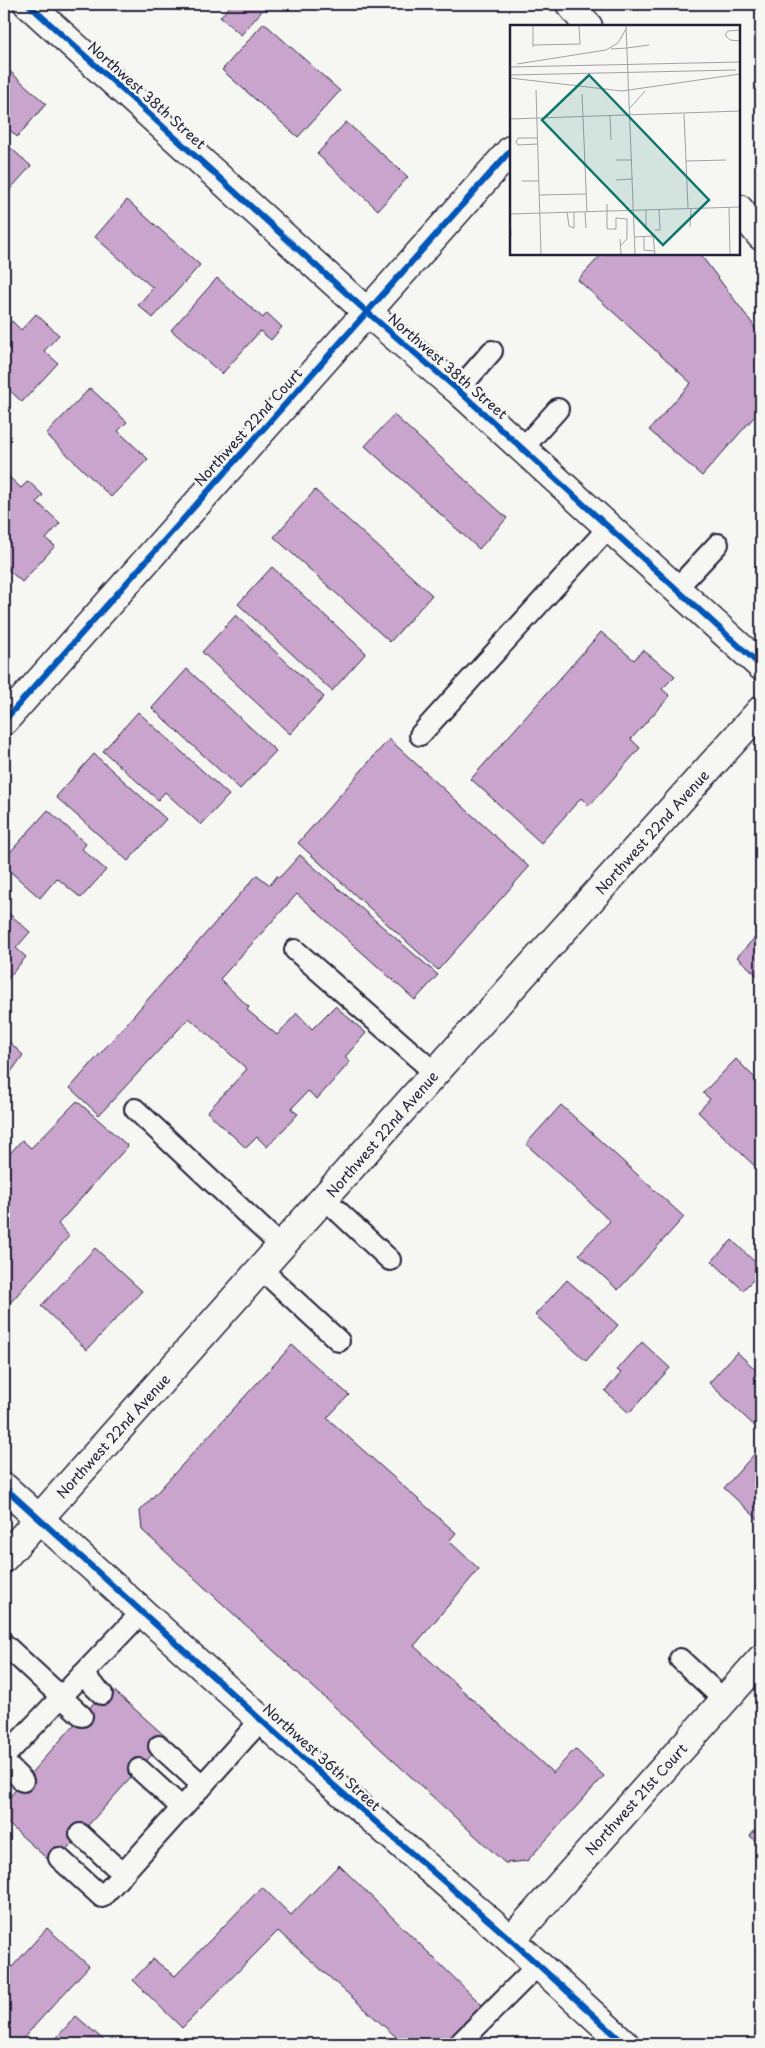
<svg xmlns="http://www.w3.org/2000/svg" width="765" height="2048" font-family="'Playpen Sans',sans-serif">
<style>
.building{fill:#c9a5ce;stroke:#22223b}
.lines{fill:none;stroke-linecap:round;stroke-linejoin:round}
.service-casing{stroke:#22223b;stroke-width:24}
.minor-casing{stroke:#22223b;stroke-width:31}
.secondary-casing{stroke:#22223b;stroke-width:31}
.primary-casing{stroke:#22223b;stroke-width:31}
.motorway-casing{stroke:#22223b;stroke-width:31}
.service{stroke:#f6f6f2;stroke-width:20}
.minor{stroke:#f6f6f2;stroke-width:28}
.secondary{stroke:#f6f6f2;stroke-width:28}
.primary{stroke:#f6f6f2;stroke-width:28}
.motorway{stroke:#f6f6f2;stroke-width:28}
.cycleway-casing{stroke:#f6f6f2;stroke-width:9}
.cycleway{stroke:#0057b8;stroke-width:6}
.labels{text-anchor:middle;dominant-baseline:central;stroke-width:5;stroke-linejoin:round;paint-order:stroke}
.street-label{font-size:14px;fill:#22223b;stroke:#f6f6f2}
.inset-road{fill:none;stroke:#a1a1a9;stroke-width:1}
.view{fill:#0f766e;fill-opacity:0.15;stroke:#0f766e;stroke-width:2.5}
.inset-edge{fill:none;stroke:#22223b;stroke-width:2.5}
</style>
<rect width="100%" height="100%" fill="#f6f6f2"/>
<filter id="ink" filterUnits="userSpaceOnUse"><feTurbulence type="fractalNoise" baseFrequency=".02" numOctaves="2"/><feDisplacementMap in="SourceGraphic" scale="10" xChannelSelector="R" yChannelSelector="G"/><feConvolveMatrix kernelMatrix="1 2 1 2 8 2 1 2 1" color-interpolation-filters="sRGB"/></filter>
<g filter="url(#ink)">
<g class="building">
<path d="M 232,4 L 268,4 L 241,35 L 220,17 Z"/>
<path d="M 264,23 L 340,91 L 298,137 L 222,70 Z"/>
<path d="M 4,66 L 46,104 L 17,137 L 4,124 Z"/>
<path d="M 346,122 L 408,177 L 378,210 L 317,154 Z"/>
<path d="M 4,142 L 31,166 L 4,196 Z"/>
<path d="M 127,200 L 200,265 L 153,318 L 138,305 L 153,288 L 95,237 Z"/>
<path d="M 602,254 L 700,254 L 752,323 L 761,340 L 761,409 L 702,476 L 649,430 L 691,383 L 578,280 Z"/>
<path d="M 217,278 L 263,318 L 267,313 L 282,327 L 271,340 L 260,331 L 222,374 L 171,330 Z"/>
<path d="M 36,314 L 59,335 L 44,351 L 58,363 L 22,402 L 4,385 L 4,330 L 12,321 L 21,330 Z"/>
<path d="M 90,388 L 127,422 L 118,431 L 148,459 L 111,497 L 46,434 Z"/>
<path d="M 394,415 L 507,518 L 479,549 L 365,446 Z"/>
<path d="M 6,474 L 21,488 L 28,481 L 43,495 L 37,502 L 60,523 L 46,539 L 55,546 L 22,582 L 4,566 L 4,477 Z"/>
<path d="M 315,490 L 432,595 L 390,642 L 274,537 Z"/>
<path d="M 272,567 L 366,653 L 332,691 L 238,604 Z"/>
<path d="M 236,615 L 324,697 L 290,734 L 202,652 Z"/>
<path d="M 601,632 L 634,660 L 643,650 L 675,676 L 662,689 L 670,696 L 631,739 L 640,748 L 589,806 L 581,798 L 541,843 L 471,779 Z"/>
<path d="M 187,669 L 276,751 L 240,789 L 152,708 Z"/>
<path d="M 138,712 L 229,795 L 201,825 L 165,792 L 158,800 L 103,751 Z"/>
<path d="M 389,739 L 529,867 L 438,970 L 298,843 Z"/>
<path d="M 94,754 L 166,819 L 128,861 L 56,797 Z"/>
<path d="M 48,810 L 86,844 L 82,849 L 106,870 L 81,898 L 57,878 L 40,898 L 4,866 L 4,859 Z"/>
<path d="M 300,855 L 438,975 L 415,1000 L 297,894 L 220,979 L 249,1007 L 247,1010 L 277,1035 L 297,1013 L 312,1029 L 335,1006 L 366,1033 L 345,1057 L 350,1062 L 317,1099 L 308,1091 L 291,1109 L 298,1114 L 267,1147 L 257,1137 L 246,1148 L 207,1112 L 247,1069 L 189,1018 L 99,1115 L 70,1088 L 257,875 L 270,885 L 277,876 L 280,877 Z"/>
<path d="M 4,909 L 30,932 L 16,948 L 26,957 L 4,983 Z"/>
<path d="M 761,931 L 761,979 L 737,957 Z"/>
<path d="M 4,1037 L 23,1055 L 4,1082 Z"/>
<path d="M 736,1059 L 761,1084 L 761,1172 L 698,1112 L 710,1099 L 703,1093 Z"/>
<path d="M 77,1101 L 128,1146 L 58,1224 L 69,1236 L 10,1303 L 4,1297 L 4,1160 L 22,1140 L 31,1148 Z"/>
<path d="M 561,1105 L 684,1217 L 618,1290 L 579,1254 L 610,1221 L 526,1144 Z"/>
<path d="M 732,1240 L 761,1268 L 761,1272 L 743,1290 L 712,1261 Z"/>
<path d="M 95,1248 L 142,1291 L 87,1350 L 41,1306 Z"/>
<path d="M 567,1280 L 618,1325 L 586,1361 L 535,1315 Z"/>
<path d="M 642,1342 L 670,1368 L 629,1413 L 605,1391 L 621,1373 L 617,1370 Z"/>
<path d="M 292,1345 L 349,1395 L 327,1418 L 456,1533 L 449,1541 L 479,1569 L 414,1646 L 553,1773 L 575,1749 L 604,1776 L 527,1861 L 505,1863 L 142,1530 L 140,1511 Z"/>
<path d="M 737,1352 L 761,1375 L 761,1432 L 709,1383 Z"/>
<path d="M 758,1450 L 761,1453 L 761,1522 L 724,1488 Z"/>
<path d="M 109,1686 L 167,1738 L 53,1864 L 4,1820 L 4,1803 Z"/>
<path d="M 761,1823 L 761,1846 L 750,1836 Z"/>
<path d="M 339,1865 L 483,2006 L 444,2044 L 404,2044 L 278,1931 L 182,2028 L 133,1980 L 153,1959 L 175,1976 L 262,1887 L 291,1915 Z"/>
<path d="M 47,1928 L 89,1966 L 18,2044 L 4,2044 L 4,1976 Z"/>
<path d="M 76,2016 L 108,2044 L 51,2044 Z"/>
</g>
<g class="lines">
<defs>
<g id="service">
<path d="M 458,390 L 492,351"/>
<path d="M 522,449 L 558,409"/>
<path d="M 677,588 L 718,544"/>
<path d="M 420,735 L 609,527"/>
<path d="M 295,950 L 435,1073"/>
<path d="M 135,1109 L 282,1247"/>
<path d="M 325,1199 L 390,1260"/>
<path d="M 262,1270 L 339,1341"/>
<path d="M 4,1644 L 82,1716"/>
<path d="M 680,1659 L 724,1700"/>
<path d="M 82,1675 L 102,1694"/>
<path d="M 159,1746 L 203,1786"/>
<path d="M 4,1757 L 142,1612"/>
<path d="M 4,1762 L 23,1781"/>
<path d="M 139,1769 L 182,1808"/>
<path d="M 80,1834 L 123,1874"/>
<path d="M 59,1858 L 102,1897 L 261,1720"/>
<path d="M 459,2044 L 538,1965"/>
</g>
<g id="minor">
<path d="M 28,4 L 367,312 L 458,390 L 761,666"/>
<path d="M 4,721 L 511,150"/>
<path d="M 511,1940 L 761,1659"/>
</g>
<path id="secondary" d="M 4,1558 L 435,1073 L 761,710"/>
<path id="primary" d="M 4,1487 L 314,1768 L 511,1940 L 625,2044"/>
<g id="motorway">
<path d="M 570,4 L 588,26"/>
<path d="M 739,209 L 761,236"/>
</g>
</defs>
<use href="#service" class="service-casing"/>
<use href="#minor" class="minor-casing"/>
<use href="#secondary" class="secondary-casing"/>
<use href="#primary" class="primary-casing"/>
<use href="#motorway" class="motorway-casing"/>
<use href="#service" class="service"/>
<use href="#minor" class="minor"/>
<use href="#secondary" class="secondary"/>
<use href="#primary" class="primary"/>
<use href="#motorway" class="motorway"/>
<defs>
<g id="cycleway">
<path d="M 28,4 L 367,312 L 458,390 L 761,666"/>
<path d="M 4,721 L 511,150"/>
<path d="M 4,1487 L 314,1768 L 511,1940 L 625,2044"/>
</g>
</defs>
<use href="#cycleway" class="cycleway-casing"/>
<use href="#cycleway" class="cycleway"/>
</g>
</g>
<g class="labels">
<g class="street-label">
<text transform="translate(147 95) rotate(42)">Northwest 38th Street</text>
<text transform="translate(448 366) rotate(41)">Northwest 38th Street</text>
<text transform="translate(248 427) rotate(-48)">Northwest 22nd Court</text>
<text transform="translate(652 832) rotate(-48)">Northwest 22nd Avenue</text>
<text transform="translate(382 1134) rotate(-49)">Northwest 22nd Avenue</text>
<text transform="translate(113 1436) rotate(-48)">Northwest 22nd Avenue</text>
<text transform="translate(322 1757) rotate(42)">Northwest 36th Street</text>
<text transform="translate(636 1799) rotate(-48)">Northwest 21st Court</text>
</g>
</g>
<g transform="translate(510 25)">
<rect width="230" height="230" fill="#f6f6f2"/>
<path class="inset-road" d="M 23,1 L 23,22M 116,1 L 125,229M 230,5 L 218,6 L 215,10 L 220,15 L 230,16M 23,20 L 70,19 L 69,1M 117,23 L 139,20M 101,24 L 117,23M 7,39 L 96,25 L 108,18 L 116,4M 0,42 L 230,37M 1,50 L 226,45M 0,53 L 112,66 L 230,49M 26,65 L 31,229M 72,69 L 77,187M 120,83 L 135,66M 174,89 L 178,183M 100,91 L 101,115M 0,94 L 230,86M 28,113 L 8,113 L 6,117 L 8,120 L 28,119M 106,135 L 122,135M 176,136 L 216,135M 106,155 L 123,154M 12,156 L 29,156M 29,170 L 76,169M 97,179 L 97,204 L 106,204 L 106,193 L 117,194 L 117,214 L 110,221M 219,182 L 220,229M 136,185 L 136,205M 57,187 L 59,201 L 64,203 L 64,187M 75,187 L 76,203M 0,189 L 1,211M 0,189 L 230,182M 180,202 L 181,183M 145,205 L 150,205 L 149,184M 125,212 L 143,211 L 145,229M 134,212 L 134,225 L 144,226M 110,214 L 111,229"/>
<path class="view" d="M 79,50 L 199,175 L 153,220 L 32,95 Z"/>
<rect width="230" height="230" class="inset-edge"/>
</g>
<rect width="765" height="2048" fill="none" stroke="#f6f6f2" stroke-width="20"/>
<rect x="10" y="10" width="745" height="2028" fill="none" stroke="#22223b" stroke-width="2" filter="url(#ink)"/>
</svg>
